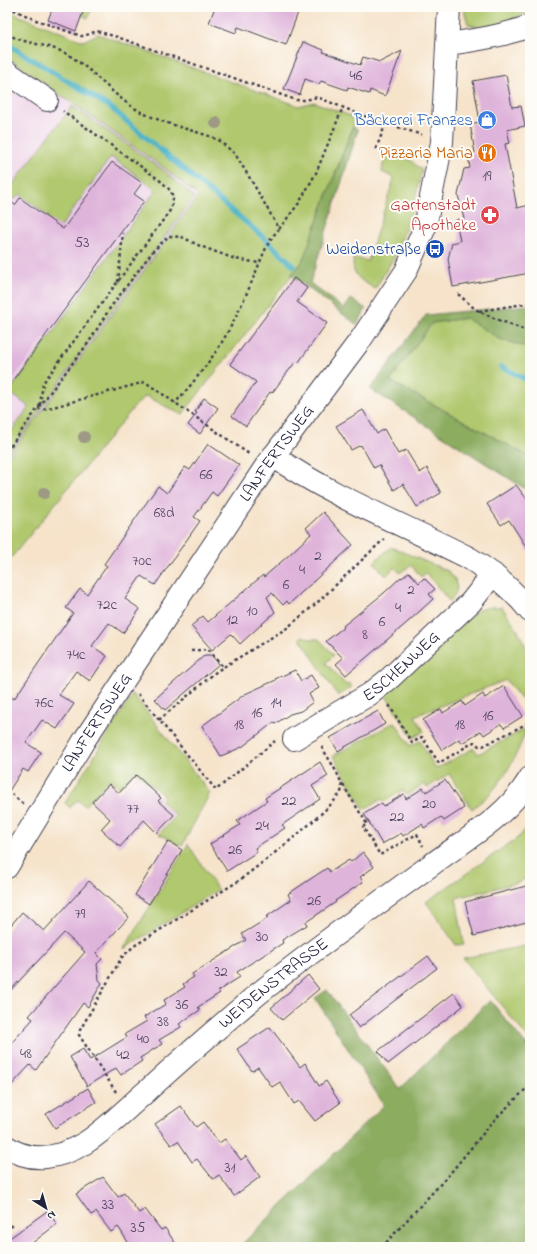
<svg xmlns="http://www.w3.org/2000/svg" width="537" height="1254" font-family="'Indie Flower',sans-serif">
<style>
.built{fill:#edd1e9}
.green{fill:#b0c86e;stroke:#697554}
.forest{fill:#8cac61;stroke:#57674e}
.lines{fill:none;stroke-linecap:round;stroke-linejoin:round}
.stream{stroke:#46b0c4;stroke-width:5.5}
.building{fill:#dfb4db}
.minor-casing{stroke:#423f50;stroke-width:24}
.path{stroke:#423f50;stroke-width:2.5;stroke-dasharray:3 3;stroke-linecap:butt}
.minor{stroke:#fff;stroke-width:22}
.tree{fill:#9d9985}
.labels{text-anchor:middle;dominant-baseline:central;stroke-width:4;stroke-linejoin:round;paint-order:stroke}
.number-label{font-size:15px;fill:#514663}
.shop-label{font-size:17px;fill:#366cbe;stroke:#fdfcf7;text-anchor:end}
.food-label{font-size:17px;fill:#c56008;stroke:#fdfcf7;text-anchor:end}
.health-label{font-size:17px;fill:#be3a42;stroke:#fdfcf7;text-anchor:end}
.transit-label{font-size:17px;fill:#164399;stroke:#fdfcf7;text-anchor:end}
.street-label{font-size:17px;fill:#22223b;stroke:#fdfcf7}
</style>
<rect width="100%" height="100%" fill="#fdfcf7"/>
<filter id="ink" filterUnits="userSpaceOnUse"><feTurbulence type="fractalNoise" baseFrequency=".025" numOctaves="2"/><feDisplacementMap in="SourceGraphic" scale="8" xChannelSelector="R" yChannelSelector="G"/><feConvolveMatrix kernelMatrix="1 2 1 2 8 2 1 2 1" color-interpolation-filters="sRGB"/></filter>
<filter id="wash" filterUnits="userSpaceOnUse"><feTurbulence type="fractalNoise" baseFrequency=".012" numOctaves="4" result="noise"/><feDisplacementMap in="SourceGraphic" scale="16" xChannelSelector="R" yChannelSelector="G"/><feGaussianBlur stdDeviation="0.9" result="paint"/><feColorMatrix in="noise" values="0 0 0 0 0 0 0 0 0 0 0 0 0 0 0 0 0 1.4 0 .05"/><feComposite in="paint" operator="in"/></filter>
<g filter="url(#wash)">
<rect width="100%" height="100%" fill="#f6e3ca"/>
<path class="built" d="M 7,57 L 164,168 L 198,196 L 7,459 Z"/>
<g class="green">
<path d="M 61,7 L 92,7 L 88,18 Z"/>
<path d="M 463,7 L 530,7 L 530,12 L 486,30 L 468,24 Z"/>
<path d="M 10,12 L 83,41 L 98,34 L 299,106 L 314,102 L 356,118 L 302,262 L 182,415 L 146,396 L 135,406 L 7,563 L 7,459 L 198,196 L 164,168 L 7,57 L 7,17 Z"/>
<path d="M 72,106 L 163,170 L 194,197 L 7,456 L 7,437 L 29,407 L 9,392 L 156,190 L 111,157 L 21,281 L 8,271 L 48,216 L 19,194 L 15,200 L 12,198 L 7,205 L 7,192 Z"/>
<path d="M 395,155 L 410,160 L 422,170 L 412,212 L 396,254 L 375,289 C 361,280 350,276 354,258 L 368,261 L 394,178 L 382,172 L 383,164 L 388,156 Z"/>
<path d="M 466,318 L 500,339 L 530,348 L 530,457 L 390,381 L 432,323 Z"/>
<path d="M 391,547 L 448,571 L 455,579 L 457,588 L 455,595 L 450,602 L 426,573 L 421,577 L 411,565 L 400,573 L 395,567 L 386,576 L 374,562 Z"/>
<path d="M 490,607 L 502,607 C 514,624 527,642 530,663 C 531,673 530,684 530,694 L 521,699 L 506,680 L 415,716 L 424,731 L 413,738 L 384,693 L 478,610 Z"/>
<path d="M 303,636 L 310,639 L 319,639 L 334,655 L 326,663 L 346,685 L 349,683 L 352,687 L 338,696 L 300,638 Z"/>
<path d="M 133,694 L 210,793 L 182,846 L 159,834 L 176,816 L 161,801 L 164,796 L 135,771 L 119,788 L 110,779 L 85,806 L 77,800 L 70,808 L 65,803 Z"/>
<path d="M 395,722 L 410,746 L 420,741 L 436,769 L 474,748 L 478,754 L 527,728 C 519,749 510,770 495,788 C 489,796 480,802 472,809 L 449,774 L 427,788 L 424,784 L 407,795 L 403,790 L 384,802 L 382,799 L 364,809 L 333,756 Z"/>
<path d="M 530,824 L 530,875 L 520,882 L 456,898 L 464,944 L 456,945 L 426,902 L 520,836 Z"/>
<path d="M 188,844 L 218,890 L 124,949 Z"/>
<path d="M 530,945 L 530,1034 L 527,1037 L 463,958 Z"/>
</g>
<g class="forest">
<path d="M 353,127 L 358,130 L 310,283 L 344,309 L 351,299 L 366,309 L 357,325 L 291,275 L 302,262 Z"/>
<path d="M 530,305 L 530,348 L 500,339 L 466,318 L 432,323 L 390,381 L 530,457 L 530,492 L 370,389 L 426,315 Z"/>
<path d="M 327,990 L 400,1089 L 490,1000 L 526,1045 L 530,1042 L 530,1242 L 524,1247 L 239,1247 L 384,1105 L 315,998 Z"/>
</g>
<g class="lines">
<g class="stream">
<path d="M 7,44 L 110,107 L 262,236 L 294,266"/>
<path d="M 501,367 L 530,381"/>
</g>
</g>
<g id="blocks">
<g class="building">
<path d="M 53,7 L 85,7 L 76,31 L 48,20 Z"/>
<path d="M 215,7 L 300,7 L 286,45 L 238,27 L 236,33 L 209,23 Z"/>
<path d="M 303,42 L 324,50 L 323,52 L 360,65 L 363,57 L 380,62 L 402,51 L 385,96 L 370,90 L 369,94 L 348,87 L 347,90 L 321,81 L 319,84 L 305,79 L 300,95 L 284,89 Z"/>
<path d="M 506,75 L 512,107 L 521,106 L 525,126 L 507,130 L 510,143 L 505,144 L 517,208 L 530,205 L 530,273 L 453,287 L 448,259 L 452,243 L 460,241 L 456,220 L 464,219 L 458,195 L 464,169 L 470,168 L 468,154 L 475,153 L 470,124 L 480,122 L 473,81 Z"/>
<path d="M 112,162 L 142,183 L 134,194 L 144,201 L 7,388 L 7,198 L 15,205 L 20,198 L 63,229 Z"/>
<path d="M 294,278 L 307,288 L 297,302 L 327,323 L 298,363 L 296,361 L 272,393 L 270,392 L 246,426 L 232,416 L 256,382 L 230,364 Z"/>
<path d="M 204,398 L 218,408 L 200,434 L 188,425 L 197,413 L 195,412 Z"/>
<path d="M 363,410 L 377,434 L 384,429 L 398,454 L 406,450 L 420,473 L 427,468 L 441,493 L 417,507 L 403,484 L 394,490 L 379,465 L 374,468 L 361,445 L 351,450 L 336,426 Z"/>
<path d="M 208,444 L 239,465 L 217,496 L 212,492 L 194,517 L 200,521 L 155,585 L 141,576 L 125,599 L 140,609 L 123,633 L 109,623 L 92,646 L 107,656 L 90,681 L 76,671 L 59,695 L 74,704 L 57,729 L 42,720 L 26,743 L 41,752 L 28,772 L 23,769 L 7,794 L 7,694 L 14,699 L 73,613 L 66,608 L 80,589 L 87,594 L 107,566 L 104,564 L 158,486 L 167,493 L 185,467 L 190,470 Z"/>
<path d="M 516,485 L 530,503 L 530,553 L 509,520 L 501,525 L 487,504 Z"/>
<path d="M 323,512 L 353,545 L 289,604 L 287,601 L 283,605 L 272,593 L 267,597 L 275,612 L 240,644 L 231,634 L 212,650 L 191,626 L 203,616 L 208,622 L 263,575 L 264,577 L 289,555 L 311,534 L 306,528 Z"/>
<path d="M 409,572 L 419,583 L 424,578 L 435,589 L 429,594 L 433,599 L 409,621 L 346,675 L 336,664 L 343,658 L 326,641 L 344,627 L 343,626 L 384,593 L 401,577 L 402,578 Z"/>
<path d="M 205,655 L 211,655 L 219,664 L 165,710 L 155,699 Z"/>
<path d="M 295,670 L 301,681 L 311,675 L 319,688 L 309,694 L 313,702 L 301,711 L 290,714 L 275,724 L 274,722 L 242,747 L 221,756 L 202,726 L 245,694 L 276,680 L 275,679 Z"/>
<path d="M 504,686 L 523,716 L 504,728 L 501,724 L 484,735 L 481,731 L 462,743 L 459,739 L 442,750 L 423,720 L 441,709 L 443,713 L 462,701 L 465,706 L 483,694 L 485,698 Z"/>
<path d="M 378,711 L 385,724 L 338,751 L 330,738 Z"/>
<path d="M 320,762 L 328,776 L 312,786 L 320,799 L 282,825 L 285,828 L 255,848 L 257,852 L 227,871 L 210,844 L 240,825 L 237,821 L 267,801 L 265,798 Z"/>
<path d="M 136,775 L 161,798 L 158,801 L 174,815 L 157,833 L 144,820 L 120,847 L 101,829 L 110,819 L 92,802 L 109,784 L 119,793 Z"/>
<path d="M 445,780 L 464,808 L 444,821 L 441,817 L 424,828 L 422,824 L 403,836 L 401,833 L 382,844 L 364,814 L 382,803 L 384,806 L 404,794 L 406,799 L 423,788 L 426,792 Z"/>
<path d="M 168,841 L 182,850 L 149,904 L 135,895 Z"/>
<path d="M 363,852 L 374,867 L 360,877 L 363,882 L 335,901 L 336,902 L 306,922 L 307,925 L 282,940 L 283,943 L 237,972 L 240,977 L 218,991 L 220,993 L 198,1007 L 200,1010 L 179,1024 L 181,1027 L 159,1040 L 162,1044 L 140,1058 L 142,1061 L 121,1075 L 116,1068 L 87,1086 L 70,1057 L 83,1049 L 90,1060 L 127,1037 L 125,1034 L 147,1021 L 144,1017 L 166,1004 L 164,1000 L 185,987 L 183,984 L 194,977 L 192,974 L 246,940 L 242,934 L 268,918 L 266,917 L 291,900 L 288,894 L 327,868 L 330,872 L 349,860 L 351,862 Z"/>
<path d="M 89,881 L 129,917 L 96,953 L 102,959 L 97,964 L 99,980 L 102,983 L 88,1007 L 83,1003 L 36,1070 L 30,1065 L 7,1090 L 7,1048 L 33,1019 L 29,1016 L 85,952 L 64,933 L 7,994 L 7,930 L 22,912 L 44,931 Z"/>
<path d="M 530,885 L 530,921 L 474,936 L 465,902 Z"/>
<path d="M 428,956 L 437,968 L 359,1028 L 349,1015 Z"/>
<path d="M 308,975 L 319,989 L 282,1020 L 271,1008 Z"/>
<path d="M 454,993 L 463,1006 L 388,1064 L 378,1051 Z"/>
<path d="M 270,1027 L 300,1067 L 305,1063 L 319,1086 L 326,1081 L 340,1103 L 315,1121 L 299,1101 L 294,1104 L 280,1082 L 272,1087 L 258,1067 L 252,1071 L 237,1049 Z"/>
<path d="M 88,1088 L 96,1102 L 55,1128 L 46,1114 Z"/>
<path d="M 181,1106 L 196,1127 L 203,1122 L 219,1143 L 225,1139 L 241,1160 L 246,1156 L 260,1177 L 234,1196 L 219,1175 L 213,1179 L 197,1159 L 192,1162 L 178,1141 L 171,1145 L 155,1124 Z"/>
<path d="M 103,1177 L 118,1197 L 124,1193 L 139,1213 L 145,1209 L 161,1230 L 165,1228 L 178,1247 L 131,1247 L 119,1228 L 118,1227 L 111,1232 L 96,1212 L 91,1215 L 76,1194 Z"/>
<path d="M 47,1211 L 57,1224 L 27,1247 L 7,1247 L 7,1240 Z"/>
</g>
</g>
</g>
<g filter="url(#ink)">
<use href="#blocks" fill-opacity="0" stroke="#423f50" stroke-width="1"/>
<g class="lines">
<defs>
<g id="minor">
<path d="M 448,44 C 476,40 503,36 530,26"/>
<path d="M 7,72 L 47,100"/>
<path d="M 273,456 C 334,498 403,524 469,558 C 492,572 513,590 530,611"/>
<path id="s1" d="M 294,739 L 370,694 L 390,678 L 471,602 L 493,574"/>
<path id="s2" d="M 7,867 L 85,739 L 266,466 L 361,339 L 406,271 L 425,227 L 442,142 L 449,7"/>
<path id="s3" d="M 7,1147 C 32,1164 60,1158 85,1143 C 107,1129 128,1107 148,1090 C 184,1057 221,1025 258,994 C 314,949 373,907 431,865 C 466,839 507,817 530,778"/>
</g>
</defs>
<use href="#minor" class="minor-casing"/>
<g class="path">
<path d="M 8,7 L 36,20 L 81,36 L 84,36 L 97,31 L 117,37 L 296,100 L 306,100 L 317,97 L 364,116 L 422,135"/>
<path d="M 7,34 C 25,44 47,44 65,53 C 89,66 105,87 127,103 C 151,121 183,127 212,137 L 220,141 L 235,154 L 254,185 L 279,229 C 267,241 262,258 255,274 C 249,289 242,304 235,318 C 221,348 197,379 175,403"/>
<path d="M 376,149 L 386,123"/>
<path d="M 279,229 L 299,203 L 316,173 L 343,107"/>
<path d="M 118,282 L 123,233"/>
<path d="M 458,294 L 475,309 L 491,317 L 530,332"/>
<path d="M 479,311 L 530,303"/>
<path d="M 40,405 L 43,383 L 169,212 C 178,195 170,189 157,178 L 63,111"/>
<path d="M 38,408 L 42,410 L 145,382 L 249,454"/>
<path d="M 7,451 L 38,408 L 89,342 L 110,308 L 153,251 L 169,236 L 182,237 L 200,246 L 235,259 L 259,263"/>
<path d="M 191,651 L 208,649 L 223,667"/>
<path d="M 138,694 L 216,790 L 275,741"/>
<path d="M 389,705 L 412,743 L 422,737 L 439,763 L 474,742 L 479,746 L 483,746 L 530,722"/>
<path d="M 159,720 L 217,671 L 287,628 L 319,601 L 384,539"/>
<path d="M 343,785 L 367,824 L 363,827 L 380,855 L 417,834 L 423,846"/>
<path d="M 7,790 L 23,804"/>
<path d="M 116,1092 L 79,1035 L 80,1030 L 122,957 L 134,946 L 237,882 C 253,870 340,804 342,789 C 343,779 326,755 321,746"/>
<path d="M 7,1232 L 14,1223"/>
<path d="M 382,1247 L 447,1177 L 496,1118 L 530,1085"/>
</g>
<use href="#minor" class="minor"/>
</g>
<g class="tree">
<circle cx="216" cy="123" r="6"/>
<circle cx="84" cy="437" r="6"/>
<circle cx="44" cy="493" r="6"/>
</g>
</g>
<defs>
<symbol id="shop-disc" viewBox="-11 -11 22 22"><circle r="9.5" fill="#3f7fe0" stroke="#fdfcf7"/><path d="M-5-2.5h2.3a2.7 3.5 0 0 1 5.4 0H5L5.5 6h-11ZM-1.5-2.5h3a1.5 2.3 0 0 0-3 0Z" fill="#fff"/></symbol>
<symbol id="restaurant-disc" viewBox="-11 -11 22 22"><circle r="9.5" fill="#e8710a" stroke="#fdfcf7"/><path d="M-5-6h1v4h1v-4h1v4h1v-4h1v5L-1.5 .5V6h-2V.5L-5-1ZM5-6V6H3V1.5H1.5Q1.5-4 5-6Z" fill="#fff"/></symbol>
<symbol id="pharmacy-disc" viewBox="-11 -11 22 22"><circle r="9.5" fill="#e0444e" stroke="#fdfcf7"/><path d="M-2-6h4v4h4v4h-4v4h-4v-4h-4v-4h4Z" fill="#fff"/></symbol>
<symbol id="bus-disc" viewBox="-11 -11 22 22"><circle r="9.5" fill="#1a4fb4" stroke="#fdfcf7"/><path d="M-5-6H5V4H4V6H2V4H-2V6H-4V4H-5ZM-3.5-4V0h7V-4ZM-3.5 1.2v1.5H-2V1.2ZM2 1.2v1.5H3.5V1.2Z" fill="#fff"/></symbol>
</defs>
<g fill-rule="evenodd">
<use href="#shop-disc" x="476" y="109" width="22" height="22"/>
<use href="#restaurant-disc" x="476" y="142" width="22" height="22"/>
<use href="#pharmacy-disc" x="479" y="204" width="22" height="22"/>
<use href="#bus-disc" x="424" y="238" width="22" height="22"/>
</g>
<g class="labels">
<g class="number-label">
<text x="356" y="76">46</text>
<text x="487" y="176">19</text>
<text x="82" y="243">53</text>
<text x="206" y="475">66</text>
<text x="164" y="513">68d</text>
<text x="318" y="556">2</text>
<text x="142" y="561">70c</text>
<text x="302" y="570">4</text>
<text x="286" y="585">6</text>
<text x="411" y="590">2</text>
<text x="107" y="605">72c</text>
<text x="398" y="608">4</text>
<text x="252" y="611">10</text>
<text x="232" y="620">12</text>
<text x="382" y="622">6</text>
<text x="365" y="635">8</text>
<text x="76" y="655">74c</text>
<text x="44" y="703">76c</text>
<text x="276" y="703">14</text>
<text x="257" y="713">16</text>
<text x="488" y="716">16</text>
<text x="239" y="725">18</text>
<text x="460" y="725">18</text>
<text x="289" y="801">22</text>
<text x="429" y="804">20</text>
<text x="133" y="809">77</text>
<text x="397" y="817">22</text>
<text x="262" y="826">24</text>
<text x="235" y="850">26</text>
<text x="314" y="901">26</text>
<text x="80" y="914">79</text>
<text x="262" y="937">30</text>
<text x="221" y="972">32</text>
<text x="182" y="1005">36</text>
<text x="163" y="1022">38</text>
<text x="143" y="1039">40</text>
<text x="26" y="1054">48</text>
<text x="123" y="1055">42</text>
<text x="230" y="1168">31</text>
<text x="108" y="1205">33</text>
<text x="138" y="1228">35</text>
</g>
<g class="shop-label">
<text x="473" y="120">Bäckerei Franzes</text>
</g>
<g class="food-label">
<text x="473" y="153">Pizzaria Maria</text>
</g>
<g class="health-label">
<text x="476" y="205">Gartenstadt<tspan x="476" dy="20">Apotheke</tspan></text>
</g>
<g class="transit-label">
<text x="421" y="249">Weidenstraße</text>
</g>
<g class="street-label">
<text stroke="none"><textPath href="#s2" startOffset="494">LANFERTSWEG</textPath></text>
<text stroke="none"><textPath href="#s1" startOffset="130">ESCHENWEG</textPath></text>
<text stroke="none"><textPath href="#s2" startOffset="170">LANFERTSWEG</textPath></text>
<text stroke="none"><textPath href="#s3" startOffset="330">WEIDENSTRASSE</textPath></text>
</g>
</g>
<rect width="537" height="1254" fill="none" stroke="#fdfcf7" stroke-width="24"/>
<g transform="translate(46 1208) rotate(143)" stroke="#fdfcf7" stroke-width="3" paint-order="stroke">
<path d="M0-3L7 15L0 10L-7 15Z" fill="#22223b"/>
<text y="-6" font-size="11" font-weight="bold" text-anchor="middle" fill="#22223b">N</text>
</g>
</svg>
